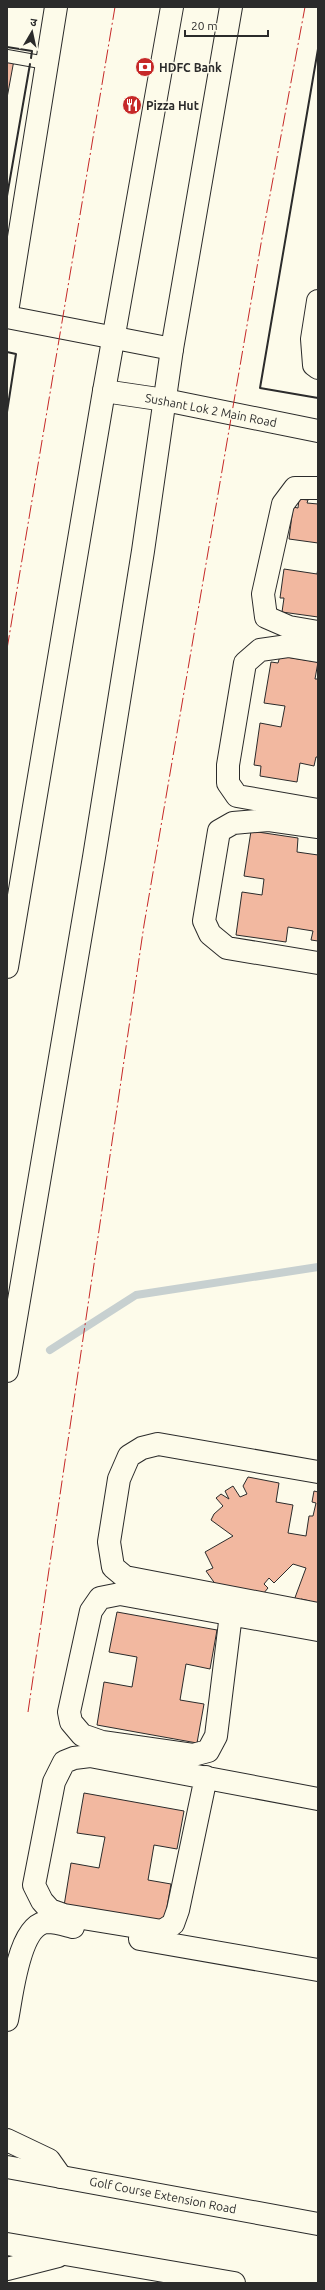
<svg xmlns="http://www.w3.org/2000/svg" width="325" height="2290" font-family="Ubuntu,'Noto Sans Devanagari',sans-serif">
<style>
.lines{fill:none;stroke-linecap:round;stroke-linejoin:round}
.stream{stroke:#c7d0d0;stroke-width:8}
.building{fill:#f2b8a0;stroke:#2b2b2b}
.lane-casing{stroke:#2b2b2b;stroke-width:14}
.street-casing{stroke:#2b2b2b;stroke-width:24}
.secondary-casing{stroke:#2b2b2b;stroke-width:24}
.lane{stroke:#fdfbea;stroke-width:12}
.street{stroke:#fdfbea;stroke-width:22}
.secondary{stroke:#fdfbea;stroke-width:22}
.wall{stroke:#2b2b2b;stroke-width:2}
.power{stroke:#c62828;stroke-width:1;stroke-dasharray:14 3 2 3;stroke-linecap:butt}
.labels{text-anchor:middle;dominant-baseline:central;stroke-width:3;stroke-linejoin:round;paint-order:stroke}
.poi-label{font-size:12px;font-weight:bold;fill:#2b2b2b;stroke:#fdfbea;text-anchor:start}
.street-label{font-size:12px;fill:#2b2b2b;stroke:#fdfbea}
</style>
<rect width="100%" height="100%" fill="#fdfbea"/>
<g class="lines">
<path class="stream" d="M 50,1350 L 136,1295 L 318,1267"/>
</g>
<g class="building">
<path d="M 7,59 L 14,60 L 7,98 Z"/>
<path d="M 299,499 L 308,500 L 307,503 L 318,504 L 318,543 L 289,539 L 293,507 L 298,508 Z"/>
<path d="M 318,568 L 318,617 L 282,612 L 284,598 L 280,598 L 284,569 L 317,574 Z"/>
<path d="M 280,656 L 318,662 L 315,679 L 318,679 L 318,757 L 316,757 L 314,766 L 300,763 L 297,782 L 260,776 L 261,766 L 254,765 L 260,723 L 281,727 L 285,706 L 264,703 L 271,662 L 278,663 Z"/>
<path d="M 251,831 L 298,838 L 297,852 L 318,855 L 318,941 L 311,940 L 313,931 L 288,927 L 286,942 L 236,935 L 242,892 L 262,895 L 264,879 L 244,876 Z"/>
<path d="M 248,1477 L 279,1483 L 276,1502 L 293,1505 L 288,1533 L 306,1536 L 309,1516 L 313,1516 L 316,1503 L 312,1502 L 314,1491 L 318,1492 L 318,1609 L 309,1607 L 310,1601 L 301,1599 L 300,1604 L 293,1603 L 306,1568 L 293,1564 L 274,1583 L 269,1578 L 264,1584 L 268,1588 L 263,1594 L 221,1592 L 206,1571 L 213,1568 L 205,1552 L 233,1536 L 211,1520 L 214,1514 L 223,1506 L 216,1498 L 221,1494 L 229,1499 L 225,1491 L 233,1486 L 240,1497 L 247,1494 L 243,1486 Z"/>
<path d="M 117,1612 L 217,1630 L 210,1669 L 186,1664 L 180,1700 L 204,1704 L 197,1743 L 97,1725 L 104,1682 L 132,1687 L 137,1657 L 109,1652 Z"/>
<path d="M 84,1793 L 184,1811 L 177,1849 L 154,1845 L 148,1880 L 171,1884 L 164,1924 L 64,1906 L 71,1863 L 99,1868 L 105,1837 L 77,1833 Z"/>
</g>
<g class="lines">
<defs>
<path id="lane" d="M 7,56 L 46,63"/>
<g id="street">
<path d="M 318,301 L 312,339 L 314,365 L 318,368"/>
<path d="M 7,312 L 56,7"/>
<path d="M 318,488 L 295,488 L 283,504 L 263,594 L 266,617 L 289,627 L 318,632"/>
<path d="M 318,651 L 288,646 L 260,650 L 245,663 L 228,765 L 228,783 L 237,796 L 318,810"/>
<path d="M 318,827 L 269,820 L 233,823 L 219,831 L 204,921 L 210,934 L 227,948 L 318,963"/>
<path d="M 318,1472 L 158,1444 L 142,1448 L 129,1456 L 119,1479 L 109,1542 L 113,1567 L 125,1577 L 318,1614"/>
<path d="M 231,1614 L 216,1736 L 208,1751 L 193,1755 L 102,1742 L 82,1735 L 71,1722 L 69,1712 L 91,1611 L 100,1598 L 120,1594 L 318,1630"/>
<path d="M 206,1777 L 178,1910 L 173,1924 L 162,1931 L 64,1915 L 50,1910 L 42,1901 L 34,1885 L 54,1782 L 64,1762 L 74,1758 L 90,1756 L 318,1799"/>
<path d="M 140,1939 L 318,1970"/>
<path d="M 7,2020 C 12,1997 18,1923 48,1922 C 56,1922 65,1925 73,1927"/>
</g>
<g id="secondary">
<path d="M 7,317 L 172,349"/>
<path d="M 104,391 L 165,400 L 318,431"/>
<path d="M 7,967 L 104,391 L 172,7"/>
<path d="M 7,1371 L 94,857 L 143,551 L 172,349 L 231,7"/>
<path d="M 7,2140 L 49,2160 L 61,2177"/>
<path d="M 7,2167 L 318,2224"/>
<path d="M 7,2244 L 234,2283"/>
<path d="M 7,2269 L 58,2256"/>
</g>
</defs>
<use href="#lane" class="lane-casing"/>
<use href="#street" class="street-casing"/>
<use href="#secondary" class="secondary-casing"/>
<use href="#lane" class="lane"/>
<use href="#street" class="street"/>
<use href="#secondary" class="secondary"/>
<g class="wall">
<path d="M 7,47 L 32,51 L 31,58"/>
<path d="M 318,49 L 260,388 L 318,398"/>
<path d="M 7,196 L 30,64"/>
<path d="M 7,352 L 16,354 L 7,412"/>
</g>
<g class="power">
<path d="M 7,649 L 115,7"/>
<path d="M 28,1712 L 144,925 L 262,238 L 305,7"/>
</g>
</g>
<defs>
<symbol id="bank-disc" viewBox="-11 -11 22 22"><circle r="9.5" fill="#c62828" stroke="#fdfbea"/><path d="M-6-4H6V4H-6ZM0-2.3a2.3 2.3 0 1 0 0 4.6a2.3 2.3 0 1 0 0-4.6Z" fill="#fff"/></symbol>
<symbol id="restaurant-disc" viewBox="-11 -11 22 22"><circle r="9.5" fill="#c62828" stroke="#fdfbea"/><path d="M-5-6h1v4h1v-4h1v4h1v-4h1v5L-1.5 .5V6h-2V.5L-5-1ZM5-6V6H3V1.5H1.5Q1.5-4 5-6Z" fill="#fff"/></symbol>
</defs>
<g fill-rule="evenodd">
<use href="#bank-disc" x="134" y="56" width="22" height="22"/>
<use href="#restaurant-disc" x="121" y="94" width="22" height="22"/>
</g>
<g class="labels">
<g class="poi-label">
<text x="159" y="67">HDFC Bank</text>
<text x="146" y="105">Pizza Hut</text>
</g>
<g class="street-label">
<text transform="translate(211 410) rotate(11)">Sushant Lok 2 Main Road</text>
<text transform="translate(163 2195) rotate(11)">Golf Course Extension Road</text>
</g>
</g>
<rect width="325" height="2290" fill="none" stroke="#2b2b2b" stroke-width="16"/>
<g transform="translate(32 32) rotate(9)" stroke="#fdfbea" stroke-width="3" paint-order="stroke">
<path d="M0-3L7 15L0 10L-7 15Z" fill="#2b2b2b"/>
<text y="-6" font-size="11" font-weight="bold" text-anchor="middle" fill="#2b2b2b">उ</text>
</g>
<path d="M185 30v6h83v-6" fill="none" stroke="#2b2b2b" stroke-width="2"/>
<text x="191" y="30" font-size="12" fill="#2b2b2b" stroke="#fdfbea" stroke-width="3" paint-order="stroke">20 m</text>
</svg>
